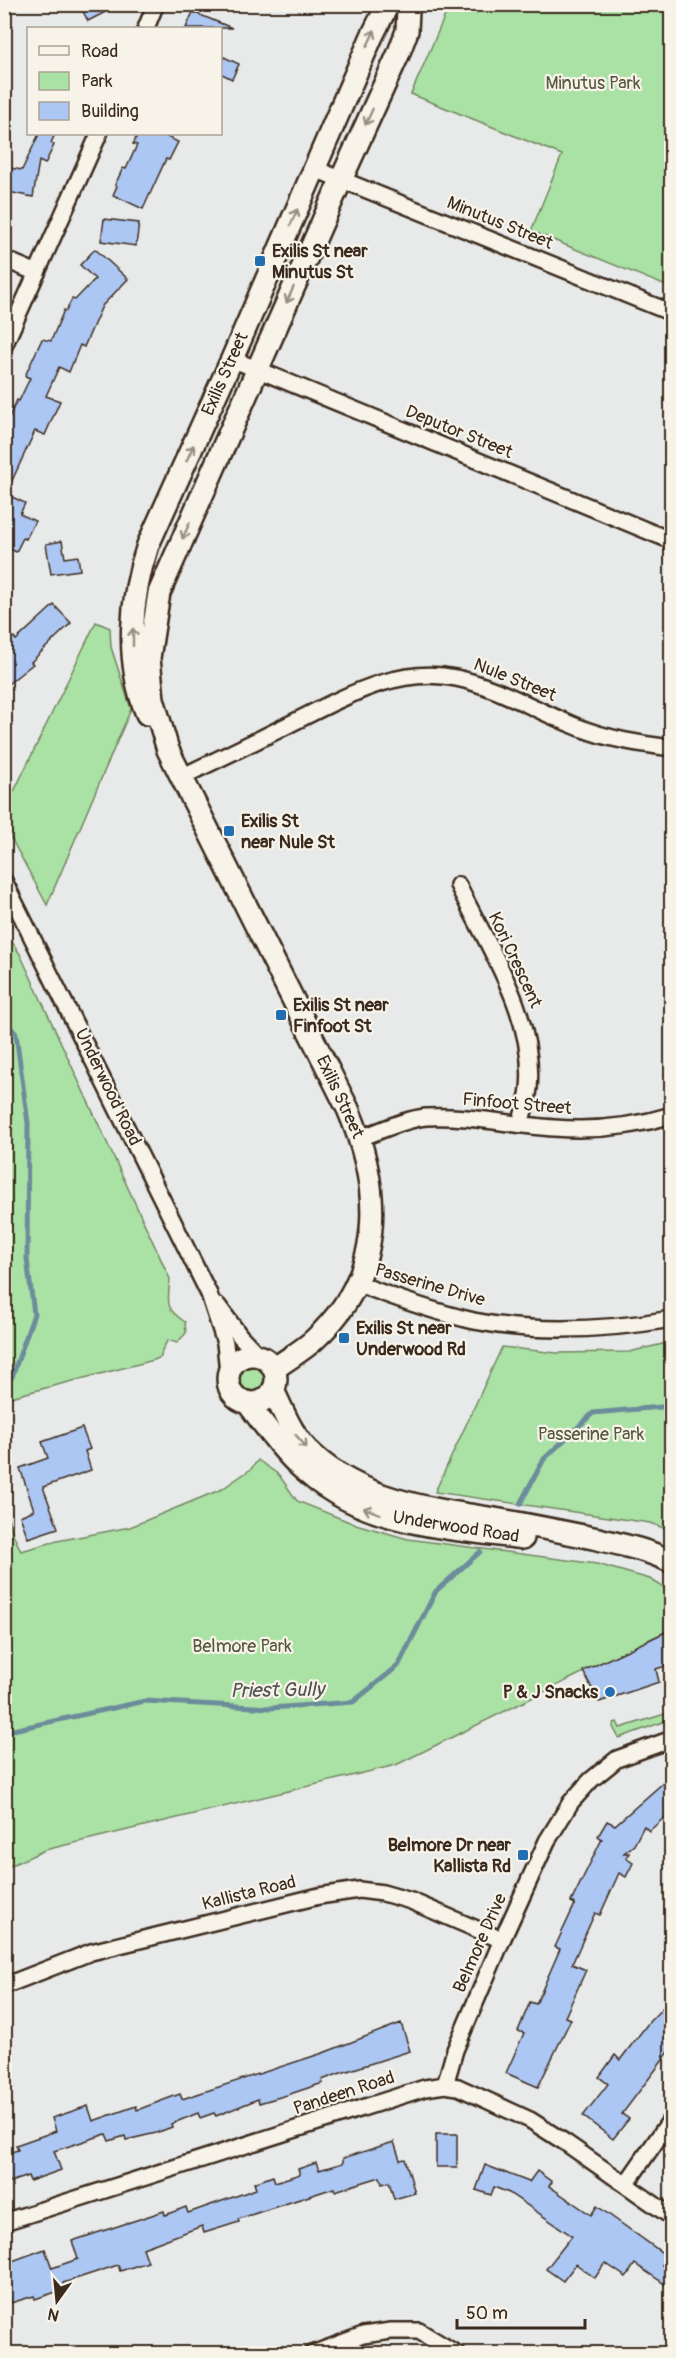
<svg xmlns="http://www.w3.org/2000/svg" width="676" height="2358" font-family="Pangolin,sans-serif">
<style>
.green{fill:#aae1a4;stroke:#728661;stroke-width:1.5}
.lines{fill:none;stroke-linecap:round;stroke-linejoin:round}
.stream{stroke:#6c8c9b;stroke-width:5}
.building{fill:#acc7f4;stroke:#3b2a1e;stroke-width:1.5}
.street-casing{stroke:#3b2a1e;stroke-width:20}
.secondary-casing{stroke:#3b2a1e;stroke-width:26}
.street{stroke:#f7f3e8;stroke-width:15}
.secondary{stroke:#f7f3e8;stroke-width:21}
.oneway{stroke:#998e83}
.poi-dot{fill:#1f6fb2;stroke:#f7f3e8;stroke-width:2}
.labels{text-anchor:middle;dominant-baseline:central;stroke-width:4.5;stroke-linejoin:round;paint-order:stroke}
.park-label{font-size:18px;fill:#575840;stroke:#f7f3e8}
.street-label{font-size:18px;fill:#3b2a1e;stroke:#f7f3e8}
.poi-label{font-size:18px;font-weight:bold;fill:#3b2a1e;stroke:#f7f3e8;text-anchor:start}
.water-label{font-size:20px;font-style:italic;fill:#505352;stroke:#f7f3e8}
</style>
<rect width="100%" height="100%" fill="#e8eaea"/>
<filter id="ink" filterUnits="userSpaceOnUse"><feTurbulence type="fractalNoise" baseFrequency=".0167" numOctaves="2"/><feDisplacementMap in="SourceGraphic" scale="12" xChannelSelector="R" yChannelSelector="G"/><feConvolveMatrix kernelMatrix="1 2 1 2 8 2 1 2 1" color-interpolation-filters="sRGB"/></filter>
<g filter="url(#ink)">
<g class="green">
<path d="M 450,4 L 671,5 L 671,288 L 531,231 L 562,155 L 411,94 Z"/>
<path d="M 96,622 L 110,628 L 111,647 L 131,709 L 47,905 L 5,827 L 5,810 Z"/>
<path d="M 4,915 L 9,917 L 12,925 L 6,939 L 11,940 L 20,954 L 170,1279 C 168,1303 164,1308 185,1322 L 186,1333 L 177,1343 L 168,1340 L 162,1350 L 161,1357 L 154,1360 L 11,1397 L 5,1402 Z"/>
<path d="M 671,1342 L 671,1531 L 650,1523 L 435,1492 L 502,1347 L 557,1353 L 629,1352 Z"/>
<circle cx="252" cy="1379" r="12"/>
<path d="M 258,1460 L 279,1475 L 297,1501 L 352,1523 L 408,1539 L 597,1564 L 650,1579 L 671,1592 L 671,1629 L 396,1765 L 45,1850 L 5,1868 L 4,1505 L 13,1534 L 21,1551 L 57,1541 L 130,1527 L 222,1489 L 251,1469 Z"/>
<path d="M 671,1712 L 671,1719 L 619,1738 L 613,1727 L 614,1723 L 617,1722 L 620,1728 Z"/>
</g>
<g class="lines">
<g class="stream">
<path d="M 4,1020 L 16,1034 L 28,1123 L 27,1259 L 34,1314 L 12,1377 L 4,1382"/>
<path d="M 520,1504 L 544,1459 L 593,1413 L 672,1406"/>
<path d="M 4,1732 L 145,1701 L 270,1708 L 353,1702 L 398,1666 L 436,1591 L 480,1552"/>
</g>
</g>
<g class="building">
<path d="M 79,4 L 121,4 L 88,21 Z"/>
<path d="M 193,12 L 232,28 L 186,28 Z"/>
<path d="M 224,57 L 239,64 L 232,79 L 220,73 L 220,64 Z"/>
<path d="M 39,134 L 55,134 L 51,143 L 54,145 L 45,164 L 39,161 L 33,197 L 8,192 L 10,187 L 4,186 L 4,167 L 22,170 Z"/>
<path d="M 138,134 L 161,134 L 178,142 L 169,160 L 166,159 L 143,209 L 113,195 L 117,186 L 115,185 L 123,168 L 126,169 L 137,145 L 133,144 Z"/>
<path d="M 104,219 L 139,223 L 136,246 L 101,241 Z"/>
<path d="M 95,249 L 128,279 L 102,306 L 84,347 L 80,345 L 69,372 L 59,367 L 46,396 L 60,401 L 45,435 L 35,431 L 4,498 L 4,428 L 17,400 L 19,401 L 30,378 L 25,376 L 42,339 L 51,341 L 64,310 L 66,311 L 72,299 L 75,300 L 95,279 L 80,265 Z"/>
<path d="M 8,495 L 25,503 L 20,514 L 35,521 L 26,539 L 23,538 L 16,552 L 4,546 L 10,532 L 4,530 L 4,503 Z"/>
<path d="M 62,541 L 65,558 L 78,556 L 80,570 L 51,574 L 46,544 Z"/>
<path d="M 54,605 L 71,623 L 31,662 L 33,664 L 4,687 L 4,644 L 14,637 L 16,640 Z"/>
<path d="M 82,1428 L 90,1449 L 85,1451 L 91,1470 L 43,1487 L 58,1528 L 28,1538 L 20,1516 L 34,1510 L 20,1468 L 48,1458 L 42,1442 Z"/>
<path d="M 672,1629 L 672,1664 L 656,1669 L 659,1682 L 599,1702 L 583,1671 Z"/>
<path d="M 663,1783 L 672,1792 L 672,1811 L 649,1831 L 644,1826 L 634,1845 L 624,1853 L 629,1853 L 626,1858 L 633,1863 L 626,1877 L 619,1873 L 600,1915 L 595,1913 L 572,1964 L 586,1970 L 565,2017 L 571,2019 L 538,2087 L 506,2073 L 524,2033 L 518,2031 L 530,2002 L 536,2004 L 560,1949 L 555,1947 L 575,1904 L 571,1902 L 602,1839 L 598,1836 L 607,1821 L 615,1825 Z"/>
<path d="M 672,1998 L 672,2048 L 622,2114 L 629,2119 L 613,2139 L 583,2116 L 608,2084 L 599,2077 L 615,2055 L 620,2060 L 649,2022 Z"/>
<path d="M 401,2023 L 410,2051 L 338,2074 L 322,2080 L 323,2083 L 287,2095 L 259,2103 L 258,2099 L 216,2116 L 214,2113 L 200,2118 L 198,2113 L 171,2124 L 172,2127 L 156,2133 L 126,2140 L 125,2136 L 109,2141 L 106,2134 L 54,2151 L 61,2170 L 30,2181 L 28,2176 L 4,2184 L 4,2154 L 18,2150 L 16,2145 L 56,2131 L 52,2118 L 88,2106 L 93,2121 L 136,2106 L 137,2110 L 180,2094 L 182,2099 L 323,2053 Z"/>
<rect x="436" y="2134" width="21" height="33"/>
<path d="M 394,2142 L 400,2160 L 405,2159 L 415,2193 L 394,2199 L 389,2182 L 382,2184 L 380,2177 L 335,2191 L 334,2188 L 238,2219 L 239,2222 L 204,2233 L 202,2226 L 143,2248 L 148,2262 L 120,2271 L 118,2265 L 63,2283 L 65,2289 L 35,2299 L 34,2296 L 4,2305 L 4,2264 L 45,2249 L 52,2268 L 78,2259 L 72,2241 L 164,2211 L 165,2215 L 186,2207 L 188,2213 L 256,2189 L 254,2183 L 273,2176 L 275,2182 L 300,2174 L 298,2169 L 316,2163 L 319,2170 L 343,2163 L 343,2158 Z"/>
<path d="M 485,2165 L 529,2182 L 537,2171 L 552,2182 L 549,2186 L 591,2215 L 597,2206 L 668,2257 L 662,2265 L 672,2271 L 672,2289 L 635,2264 L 626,2277 L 605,2263 L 595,2278 L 576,2264 L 563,2281 L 546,2269 L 572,2236 L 509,2193 L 494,2187 L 491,2195 L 476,2190 Z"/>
</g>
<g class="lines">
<defs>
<g id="street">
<path d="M 146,28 L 155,6"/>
<path d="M 315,169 L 672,313"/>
<path d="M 4,259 L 37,273"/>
<path d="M 4,346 L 99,134"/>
<path d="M 232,359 L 672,541"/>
<path d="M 181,777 C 217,760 252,743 288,725 C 339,700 396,665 456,678 C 496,686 539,712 578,727 C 607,739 640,744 672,748"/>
<path d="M 4,881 L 209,1294 L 225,1343 L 228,1372"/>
<path d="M 458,885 C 488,947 536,1017 529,1088 C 528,1100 523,1113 520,1124"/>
<path d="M 360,1138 C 381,1131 404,1119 426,1117 C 469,1115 511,1125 554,1128 C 594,1131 633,1127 672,1115"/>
<path d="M 356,1283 C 395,1298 434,1312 474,1321 C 539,1334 607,1330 672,1319"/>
<path d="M 218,1306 L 240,1336 L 259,1356"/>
<path d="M 4,1986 L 91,1952 L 319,1896 L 359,1890 L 383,1893 L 411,1901 L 502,1940"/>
<path d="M 445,2085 L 455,2050 L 502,1940 L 547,1841 L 571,1802 L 591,1780 L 617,1759 L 672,1739"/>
<path d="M 626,2184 L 672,2118"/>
<path d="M 4,2222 L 425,2088 L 445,2085 L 458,2087 L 530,2120 L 566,2143 L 672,2217"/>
<path d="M 312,2354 L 363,2335 L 391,2331 L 419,2331 L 457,2354"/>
</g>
<g id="secondary">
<path d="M 147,714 C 125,662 130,598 148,545 L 232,359 L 372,36 L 388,4"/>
<circle cx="252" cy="1379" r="24"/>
<path d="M 274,1369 C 287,1359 302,1351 314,1340 C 385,1275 383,1191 348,1109 L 168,750 L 153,699 L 149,658 L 159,593 L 341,180 L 398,55 L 407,31 L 408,10 L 411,4"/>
<path d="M 273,1390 C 284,1413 293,1438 313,1455 C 363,1501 432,1509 495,1519 C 529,1525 564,1532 598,1539 C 623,1545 648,1550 672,1562"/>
<path d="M 247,1402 C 265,1426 283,1452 306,1472 C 366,1525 448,1528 523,1538"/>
</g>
</defs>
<use href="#street" class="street-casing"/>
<use href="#secondary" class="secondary-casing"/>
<use href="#street" class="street"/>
<use href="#secondary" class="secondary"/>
</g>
<defs><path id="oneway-shaft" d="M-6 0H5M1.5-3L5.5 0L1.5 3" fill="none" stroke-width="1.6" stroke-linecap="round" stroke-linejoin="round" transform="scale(1.5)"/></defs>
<g class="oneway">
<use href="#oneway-shaft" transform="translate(371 38) rotate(-65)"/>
<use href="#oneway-shaft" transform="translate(369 117) rotate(115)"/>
<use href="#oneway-shaft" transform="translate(294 217) rotate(-66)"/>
<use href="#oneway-shaft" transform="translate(290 295) rotate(114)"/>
<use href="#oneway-shaft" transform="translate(190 453) rotate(-66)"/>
<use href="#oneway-shaft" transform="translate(186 531) rotate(114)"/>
<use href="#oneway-shaft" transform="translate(133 637) rotate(-90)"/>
<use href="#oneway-shaft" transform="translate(301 1441) rotate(49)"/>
<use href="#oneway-shaft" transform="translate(372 1511) rotate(-159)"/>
</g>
</g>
<g class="poi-dot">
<rect x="254" y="255" width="12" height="12" rx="3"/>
<rect x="223" y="825" width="12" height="12" rx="3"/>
<rect x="275" y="1009" width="12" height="12" rx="3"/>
<rect x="338" y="1332" width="12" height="12" rx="3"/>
<circle cx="610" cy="1692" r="6"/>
<rect x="517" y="1849" width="12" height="12" rx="3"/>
</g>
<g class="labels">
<g class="park-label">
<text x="593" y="83">Minutus Park</text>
<text x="591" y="1434">Passerine Park</text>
<text x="242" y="1646">Belmore Park</text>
</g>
<g class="street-label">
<text transform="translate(500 223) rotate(22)">Minutus Street</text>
<text transform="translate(225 374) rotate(-66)">Exilis Street</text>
<text transform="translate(459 432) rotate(22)">Deputor Street</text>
<text transform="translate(515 680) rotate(22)">Nule Street</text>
<text transform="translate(515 960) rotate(65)">Kori Crescent</text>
<text transform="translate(108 1087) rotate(64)">Underwood Road</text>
<text transform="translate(340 1097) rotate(65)">Exilis Street</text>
<text transform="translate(517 1104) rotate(5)">Finfoot Street</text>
<text transform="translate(430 1285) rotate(16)">Passerine Drive</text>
<text transform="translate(456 1527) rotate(9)">Underwood Road</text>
<text transform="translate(249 1893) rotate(-14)">Kallista Road</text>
<text transform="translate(480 1943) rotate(-66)">Belmore Drive</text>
<text transform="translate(344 2093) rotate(-18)">Pandeen Road</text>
</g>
<g class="poi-label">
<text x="272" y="251">Exilis St near<tspan x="272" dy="21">Minutus St</tspan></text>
<text x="241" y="821">Exilis St<tspan x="241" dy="21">near Nule St</tspan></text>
<text x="293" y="1005">Exilis St near<tspan x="293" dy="21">Finfoot St</tspan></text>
<text x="356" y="1328">Exilis St near<tspan x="356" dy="21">Underwood Rd</tspan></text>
<text x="598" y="1692" text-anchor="end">P &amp; J Snacks</text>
<text x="511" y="1845" text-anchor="end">Belmore Dr near<tspan x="511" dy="21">Kallista Rd</tspan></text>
</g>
<g class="water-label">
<text transform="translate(277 1690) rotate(-1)">Priest Gully</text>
</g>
</g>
<rect width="676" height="2358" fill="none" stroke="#f7f3e8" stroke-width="24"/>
<rect x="12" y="12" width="652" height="2334" fill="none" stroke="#3b2a1e" stroke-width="2" filter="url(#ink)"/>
<rect x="27" y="27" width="195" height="108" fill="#f7f3e8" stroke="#aca397" stroke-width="1.5"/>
<rect x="39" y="46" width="30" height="9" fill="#f7f3e8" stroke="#aca397" stroke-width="1.5"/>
<text x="81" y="57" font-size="18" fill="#3b2a1e">Road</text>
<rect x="39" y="72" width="30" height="18" fill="#aae1a4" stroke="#aca397" stroke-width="1.5"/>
<text x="81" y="87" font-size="18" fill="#3b2a1e">Park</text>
<rect x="39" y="102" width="30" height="18" fill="#acc7f4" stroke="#aca397" stroke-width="1.5"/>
<text x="81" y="117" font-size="18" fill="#3b2a1e">Building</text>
<g transform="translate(57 2301) rotate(195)" stroke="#f7f3e8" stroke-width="4.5" paint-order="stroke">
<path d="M0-4.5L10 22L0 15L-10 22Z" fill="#3b2a1e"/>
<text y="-9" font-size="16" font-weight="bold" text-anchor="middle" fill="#3b2a1e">N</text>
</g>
<path d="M457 2319v9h128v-9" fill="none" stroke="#3b2a1e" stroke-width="3"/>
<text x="466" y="2319" font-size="18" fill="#3b2a1e" stroke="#f7f3e8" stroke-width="4.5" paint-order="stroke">50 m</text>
</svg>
